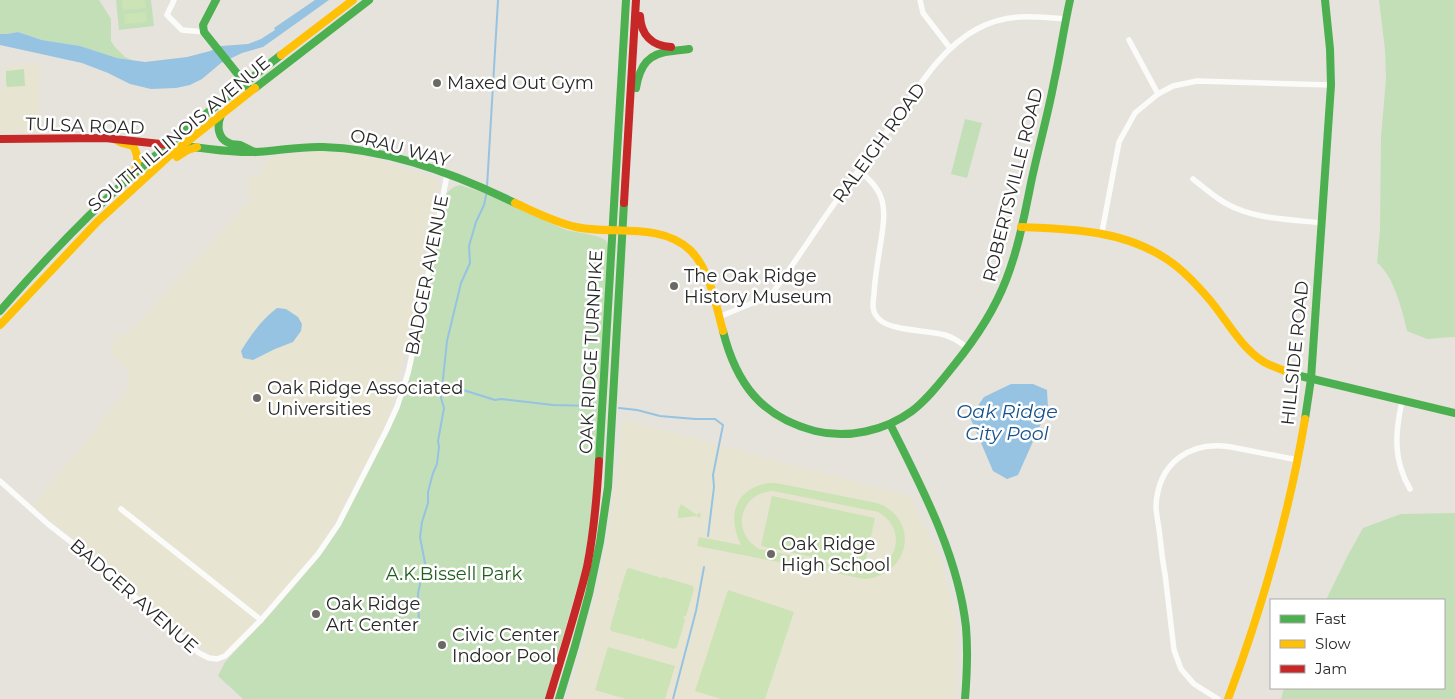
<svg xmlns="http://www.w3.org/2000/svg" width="1455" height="699" font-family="Montserrat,sans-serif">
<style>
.education{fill:#e8e4d2}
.green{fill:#c3dfb7}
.pitch{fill:#cce3b5;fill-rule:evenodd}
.water{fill:#96c3e2}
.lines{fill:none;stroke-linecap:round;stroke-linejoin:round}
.stream{stroke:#96c3e2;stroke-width:2}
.street{stroke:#fbfbfa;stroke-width:5.5}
.fast{stroke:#4caf50;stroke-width:8}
.slow{stroke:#ffc107;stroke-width:8}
.jam{stroke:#c62828;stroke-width:8}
.poi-dot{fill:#6a6966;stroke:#fff;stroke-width:2}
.labels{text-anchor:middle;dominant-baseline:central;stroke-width:5;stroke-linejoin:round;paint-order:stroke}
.poi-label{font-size:18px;fill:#272727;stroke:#fff;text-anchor:start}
.street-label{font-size:18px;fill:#272727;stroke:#fff}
.park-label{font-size:18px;fill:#215d1e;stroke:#fff}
.water-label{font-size:19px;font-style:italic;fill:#17528c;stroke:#fff}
</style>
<rect width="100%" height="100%" fill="#e6e3dc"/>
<g class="education">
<path d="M 39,64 L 39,132 L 0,133 L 0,96 L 3,86 L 4,67 Z"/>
<path d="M 311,152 L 353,153 L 434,177 L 439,191 L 434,219 L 429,225 L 425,226 L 423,233 L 427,236 L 430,243 L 389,417 L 337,519 L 315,554 L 265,610 L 230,648 L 222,654 L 216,656 L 212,656 L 32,505 L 97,429 L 97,425 L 126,392 L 128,388 L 128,375 L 125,368 L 113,355 L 111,349 L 115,337 L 119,332 L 125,337 L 247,204 L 252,203 L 247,188 L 249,182 L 248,178 L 263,174 L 263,166 L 270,157 Z"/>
<path d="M 623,419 L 909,496 L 943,565 L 957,626 L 957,685 L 954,699 L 568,699 L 590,622 L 602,569 L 613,503 Z"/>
</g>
<g class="green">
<path d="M 0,0 L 99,0 L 111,19 L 111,41 L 115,47 L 125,57 L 132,60 L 117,58 L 79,46 L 42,40 L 18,32 L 7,34 L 0,34 Z"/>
<path d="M 116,0 L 151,0 L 154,26 L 119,30 Z"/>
<path d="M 1379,0 L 1455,0 L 1455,337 L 1452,337 L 1427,339 L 1407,331 C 1403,312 1393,274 1377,263 L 1380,230 L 1381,137 L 1386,79 L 1385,50 Z"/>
<path d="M 24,69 L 25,86 L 7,87 L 6,83 L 6,71 Z"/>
<path d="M 965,119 L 982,123 L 967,178 L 951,174 Z"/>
<path d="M 460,185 L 484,193 L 566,230 C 574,232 600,235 605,240 C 607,241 607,244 609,247 L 593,503 L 584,564 L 545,699 L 243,699 L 218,676 L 225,662 L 271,613 L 321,555 L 337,531 L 408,383 L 419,338 L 444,197 C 449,190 452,187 460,185 Z"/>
<path d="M 1455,513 L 1455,699 L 1281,699 L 1284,688 L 1444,688 L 1444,600 L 1326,600 L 1347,557 L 1363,528 L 1401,514 Z"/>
</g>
<g class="pitch">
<path d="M 122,0 L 145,0 L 146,8 L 123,10 Z"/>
<path d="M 146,12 L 147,22 L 125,24 L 124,14 Z"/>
<path d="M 769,483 L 776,483 L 877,503 C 920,518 911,575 865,579 L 697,546 L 699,537 L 741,545 C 727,516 734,489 769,483 ZM 773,491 L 878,512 C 907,528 899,566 867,570 L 759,549 C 730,532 740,493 773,491 Z"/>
<path d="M 772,496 L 875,518 L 864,568 L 761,546 Z"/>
<path d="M 681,504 L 697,515 L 698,513 L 701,514 L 700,518 L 697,516 L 678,518 L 678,511 Z"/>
<path d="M 629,568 L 659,577 L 660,579 L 663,577 L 693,586 L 694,589 L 686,616 L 683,617 L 685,620 L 677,647 L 674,649 L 645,640 L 643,638 L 641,639 L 611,631 L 610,628 L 618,600 L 620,599 L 618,597 L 627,569 Z"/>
<path d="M 728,590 L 794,612 L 765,699 L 721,699 L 695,691 Z"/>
<path d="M 608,647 L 675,666 L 665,699 L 626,699 L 595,690 Z"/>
</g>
<g class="water">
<path d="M 315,0 L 329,0 L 263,47 L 242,53 L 221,63 L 202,79 L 190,85 L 176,88 L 151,89 L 130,84 L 108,73 L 82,63 L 0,45 L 0,34 L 7,34 L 18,32 L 42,40 L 80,46 L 117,58 L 145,62 L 187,57 L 210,51 L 221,46 L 248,44 L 261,39 L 275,30 L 274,28 Z"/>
<path d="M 277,308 L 286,309 L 298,317 L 302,324 L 301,331 L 293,342 L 275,349 L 253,360 L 243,358 L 241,351 C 251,335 262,319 277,308 Z"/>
<path d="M 1011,384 L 1033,384 L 1047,390 L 1048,408 L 1018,475 L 1007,479 L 993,471 L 970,417 L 984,397 Z"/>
</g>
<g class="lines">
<g class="stream">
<path d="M 487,187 L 498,0"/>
<path d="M 444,384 L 495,400 L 501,399 L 553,405 L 596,406"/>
<path d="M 619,408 L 637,410 L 660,416 L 695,419 L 715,419 L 723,425 L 713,475 L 714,487 L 708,536"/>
<path d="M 419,624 L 418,593 L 425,563 L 420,537 L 422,522 L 428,503 L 428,492 L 433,473 L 437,464 L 439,447 L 438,441 L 444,408 L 441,398 L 447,341 L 461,283 L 470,263 L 469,246 L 476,222 L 484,205 L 487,191"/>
<path d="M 673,699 L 696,611 L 704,567"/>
</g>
<g class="street">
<path d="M 174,0 L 167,15 L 182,30 L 204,32"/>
<path d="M 920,0 L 923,13 L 950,48"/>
<path d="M 1129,40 L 1158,94"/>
<path d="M 858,170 C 887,192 886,208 881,241 C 878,259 875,276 874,294 C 873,303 871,312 879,319 C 890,331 928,330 945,335 C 953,337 961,343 968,348"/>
<path d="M 1193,179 C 1207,190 1221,203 1238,209 C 1260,219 1297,220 1322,223"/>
<path d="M 1102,232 L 1119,142 L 1135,113 L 1158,94 L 1173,86 L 1197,81 L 1331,85"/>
<path d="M 719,317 L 764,298 L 773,292 C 792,267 809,240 827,214 C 849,183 872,152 894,122 C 918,88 940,49 977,29 C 1007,13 1034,16 1066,19"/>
<path d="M 1402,401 C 1395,433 1393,460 1410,489"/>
<path d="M 0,481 L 48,524 L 84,552 L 199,653 L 209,658 L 217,659 L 225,656 L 261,620 L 318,554 L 338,525 L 386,431 L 397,407 L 408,373 L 416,337 L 447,175"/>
<path d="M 121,509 L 261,620"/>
<path d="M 1218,699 L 1194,684 L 1181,669 L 1174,650 C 1171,625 1168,600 1165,574 C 1162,559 1161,544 1159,529 C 1158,521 1156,514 1156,506 C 1158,463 1190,440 1231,447 L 1298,460"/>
</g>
<g class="fast">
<path d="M 216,0 L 203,25 L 204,32 L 248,87"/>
<path d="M 255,88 L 369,0"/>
<path d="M 636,88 C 640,65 648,53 673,51 C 678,50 683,50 689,49"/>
<path d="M 221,115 C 217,125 217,138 229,143 C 233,145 236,144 240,145 C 245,147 250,150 255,152"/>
<path d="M 191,147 C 212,149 234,153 255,152 C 278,151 300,146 323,147 C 390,149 456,174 515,203"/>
<path d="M 0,311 C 40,265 82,220 127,180 C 177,136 229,95 281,55"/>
<path d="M 723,331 C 736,383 761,417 815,431 C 847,439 885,431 912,411 C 929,398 942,380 955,364 C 976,338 994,311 1006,280 C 1019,247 1025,212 1032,178 C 1039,146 1048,114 1054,82 C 1060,55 1064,27 1070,0"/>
<path d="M 1292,374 L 1455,413"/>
<path d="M 1305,419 L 1311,379 L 1331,85 L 1330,49 L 1325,0"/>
<path d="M 890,424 C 922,488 958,555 966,627 C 968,651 967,675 965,699"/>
<path d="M 599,461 L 626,0"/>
<path d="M 559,699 L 575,646 L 589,594 L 600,542 L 608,487 L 624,203"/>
</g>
<g class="slow">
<path d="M 281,55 L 353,0"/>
<path d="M 112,138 L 122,143 L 133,146 C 139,156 139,165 132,174"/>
<path d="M 177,157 L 188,150 L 197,147"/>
<path d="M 515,203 C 535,212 554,222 576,227 C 612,235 660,222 690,250 C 710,269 716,306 723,331"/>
<path d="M 1021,227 C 1072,229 1124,230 1168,260 C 1183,270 1197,285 1209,299 C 1227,320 1240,347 1264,362 C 1273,367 1283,370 1292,374"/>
<path d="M 0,325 L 97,222 L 169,156 L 255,88"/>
<path d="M 1228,699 C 1262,608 1289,515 1305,419"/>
</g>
<g class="jam">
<path d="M 640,16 C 641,35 652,46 671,47"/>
<path d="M 0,139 L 105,138 L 170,145"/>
<path d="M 624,203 L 636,0"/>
<path d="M 549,699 C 562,655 576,612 587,567 C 594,532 597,496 599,461"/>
</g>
</g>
<g class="poi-dot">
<circle cx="437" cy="83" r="5"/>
<circle cx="674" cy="286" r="5"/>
<circle cx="257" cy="398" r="5"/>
<circle cx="771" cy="554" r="5"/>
<circle cx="316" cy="614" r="5"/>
<circle cx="442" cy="645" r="5"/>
</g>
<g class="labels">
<g class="poi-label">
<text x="447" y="83">Maxed Out Gym</text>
<text x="684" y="276">The Oak Ridge<tspan x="684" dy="21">History Museum</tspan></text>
<text x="267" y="388">Oak Ridge Associated<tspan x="267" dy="21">Universities</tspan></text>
<text x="781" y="544">Oak Ridge<tspan x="781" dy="21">High School</tspan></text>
<text x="326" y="604">Oak Ridge<tspan x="326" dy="21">Art Center</tspan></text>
<text x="452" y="635">Civic Center<tspan x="452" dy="21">Indoor Pool</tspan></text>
</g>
<g class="street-label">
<text transform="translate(85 126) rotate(2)">TULSA ROAD</text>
<text transform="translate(179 134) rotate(-40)">SOUTH ILLINOIS AVENUE</text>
<text transform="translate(879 143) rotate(-54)">RALEIGH ROAD</text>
<text transform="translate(400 148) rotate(15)">ORAU WAY</text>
<text transform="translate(1013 185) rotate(-76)">ROBERTSVILLE ROAD</text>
<text transform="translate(427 275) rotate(-79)">BADGER AVENUE</text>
<text transform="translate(591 352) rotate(-87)">OAK RIDGE TURNPIKE</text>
<text transform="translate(1295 353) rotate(-84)">HILLSIDE ROAD</text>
<text transform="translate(134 596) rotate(41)">BADGER AVENUE</text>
</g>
<g class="park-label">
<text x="454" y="574">A.K.Bissell Park</text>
</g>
<g class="water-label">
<text x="1007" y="411">Oak Ridge<tspan x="1007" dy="22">City Pool</tspan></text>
</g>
</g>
<rect x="1270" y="599" width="175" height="90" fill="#ffffff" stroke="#a9a9a9"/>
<rect x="1280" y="615" width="25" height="8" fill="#4caf50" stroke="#a9a9a9"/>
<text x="1315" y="624" font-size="15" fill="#272727">Fast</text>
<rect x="1280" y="640" width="25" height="8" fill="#ffc107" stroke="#a9a9a9"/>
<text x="1315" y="649" font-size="15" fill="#272727">Slow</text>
<rect x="1280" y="665" width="25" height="8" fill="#c62828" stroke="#a9a9a9"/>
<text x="1315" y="674" font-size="15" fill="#272727">Jam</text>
</svg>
